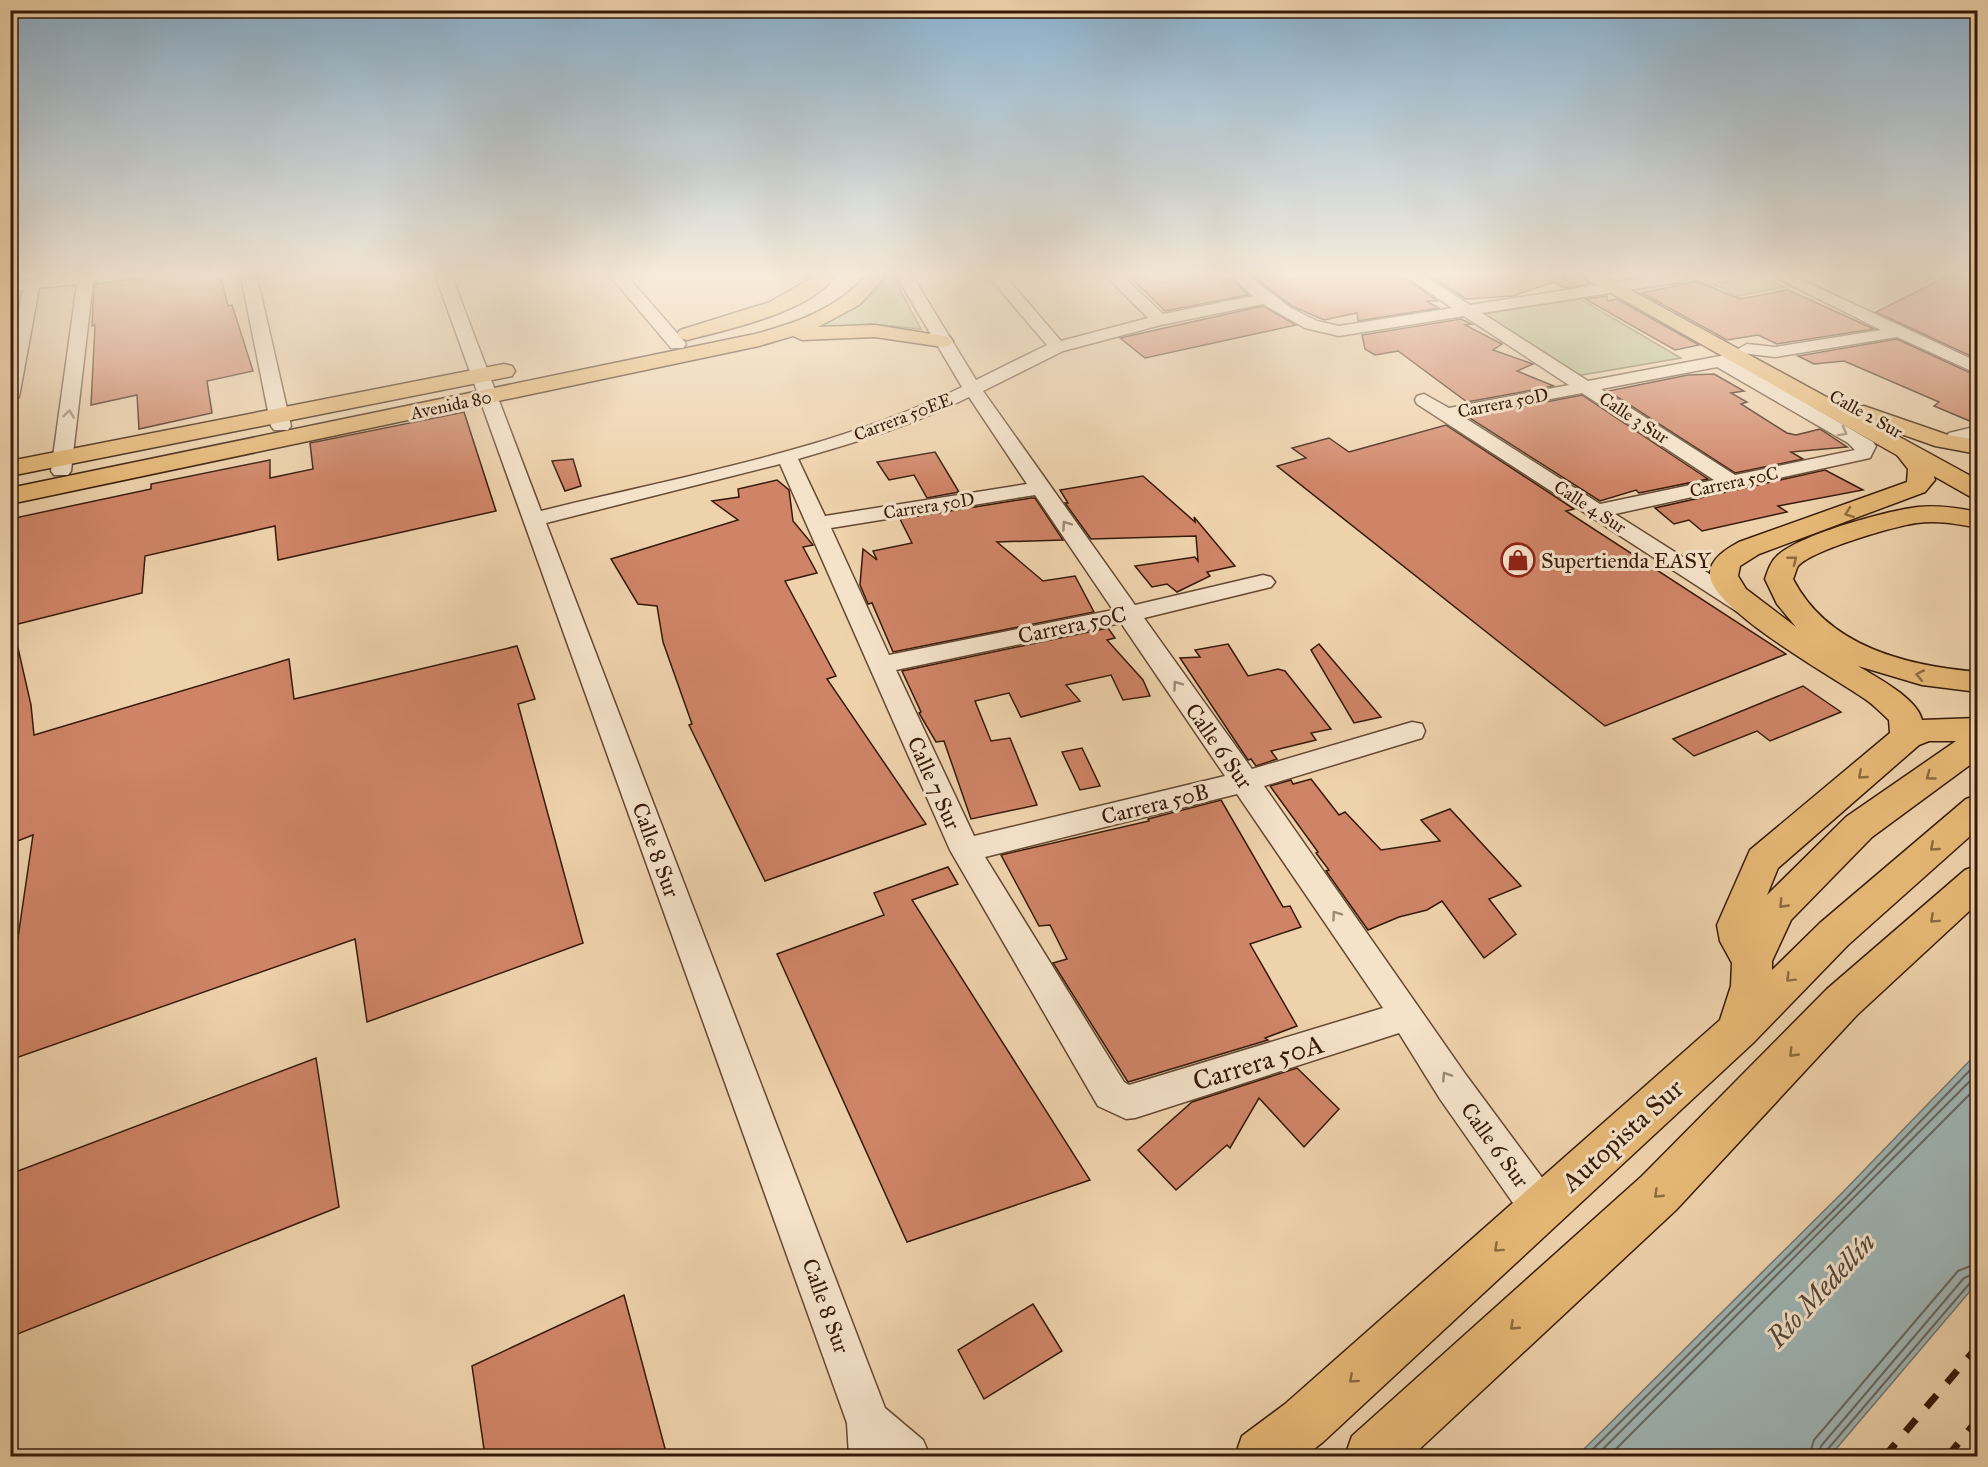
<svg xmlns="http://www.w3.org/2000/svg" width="1988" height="1467" font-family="'IM FELL Great Primer',serif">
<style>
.green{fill:#b5bd8c;stroke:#766c4a;stroke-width:1.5}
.water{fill:#9eb5b5;stroke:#747770;stroke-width:1.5}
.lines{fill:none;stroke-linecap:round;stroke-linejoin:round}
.shore{stroke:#6a685e;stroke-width:2}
.building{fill:#cf8467;stroke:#361a08;stroke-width:1.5}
.minor-casing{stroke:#644831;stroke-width:3}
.major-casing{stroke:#361a08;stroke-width:3}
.highway-casing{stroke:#361a08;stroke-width:3}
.minor{fill:#f4e2c9;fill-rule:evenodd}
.major{fill:#e7b976;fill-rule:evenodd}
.highway{fill:#e7b976;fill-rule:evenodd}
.rail{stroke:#361a08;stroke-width:7;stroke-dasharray:16 16;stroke-linecap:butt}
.oneway{stroke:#9e8872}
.oneway2{stroke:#8e6a3f}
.labels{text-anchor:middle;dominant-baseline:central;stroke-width:6;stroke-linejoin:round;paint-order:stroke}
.far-street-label{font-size:18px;fill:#361a08;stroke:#f4e2c9}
.poi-label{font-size:22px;fill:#361a08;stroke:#f4e2c9;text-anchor:start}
.street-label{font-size:22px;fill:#361a08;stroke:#f4e2c9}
.near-street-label{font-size:27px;fill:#361a08;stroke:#f4e2c9}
.near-water-label{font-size:28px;font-style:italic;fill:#55483c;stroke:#f4e2c9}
</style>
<rect width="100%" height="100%" fill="#eed2ac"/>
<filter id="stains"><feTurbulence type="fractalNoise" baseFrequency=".00333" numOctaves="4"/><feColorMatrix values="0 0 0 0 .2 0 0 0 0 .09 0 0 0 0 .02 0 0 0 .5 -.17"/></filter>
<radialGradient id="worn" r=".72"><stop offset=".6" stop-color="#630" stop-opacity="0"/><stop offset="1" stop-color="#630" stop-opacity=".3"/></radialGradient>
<g class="green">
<path d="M 886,277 L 893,277 L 921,329 L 871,324 L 816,327 C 842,315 872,304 886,277 Z"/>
<path d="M 1750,277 L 1762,277 L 1784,287 L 1738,296 L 1713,284 Z"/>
<path d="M 1580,299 L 1681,358 L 1576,376 L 1482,314 Z"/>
</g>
<path class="water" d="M 1977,1053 L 1977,1283 L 1830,1456 L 1577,1456 L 1843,1192 Z"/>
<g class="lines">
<g class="shore">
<path d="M 1586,1456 L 1847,1197 L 1978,1062"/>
<path d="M 1596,1456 L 1978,1073"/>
<path d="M 1609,1456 L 1978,1086"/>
<path d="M 1809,1456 L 1814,1440 L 1958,1271 L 1978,1263"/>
<path d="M 1818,1456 L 1821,1446 L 1964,1278 L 1978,1272"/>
<path d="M 1826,1456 L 1827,1450 L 1970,1283 L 1978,1280"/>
</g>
</g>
<g class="building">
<path d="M 149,277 L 221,277 L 228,306 L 232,305 L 253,371 L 207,381 L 212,413 L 139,429 L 137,395 L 91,405 L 95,325 L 92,326 L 93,303 L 95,284 Z"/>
<path d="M 1130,277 L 1230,277 L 1248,295 L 1165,311 Z"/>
<path d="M 1254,277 L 1405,277 L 1437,301 L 1426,301 L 1439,308 L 1358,321 L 1357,313 L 1324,320 L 1292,306 Z"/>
<path d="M 1431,277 L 1581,277 L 1591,284 L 1565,288 L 1554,282 L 1513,296 L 1466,299 Z"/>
<path d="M 1946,277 L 1977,277 L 1977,359 L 1876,312 Z"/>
<path d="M 1697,281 L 1740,299 L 1788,290 L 1874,329 L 1777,344 L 1758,335 L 1727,340 L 1642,293 Z"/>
<path d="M 1607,296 L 1607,301 L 1617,299 L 1699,345 L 1675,350 L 1585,299 Z"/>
<path d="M 1263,306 L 1296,325 L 1145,358 L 1120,338 Z"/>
<path d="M 1461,319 L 1472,324 L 1465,325 L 1502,344 L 1493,350 L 1533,364 L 1517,371 L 1554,386 L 1467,402 L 1398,351 L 1375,355 L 1365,349 L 1362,335 Z"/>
<path d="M 1897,339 L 1977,376 L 1977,424 L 1934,406 L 1939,402 L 1844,361 L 1814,364 L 1798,356 Z"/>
<path d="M 1714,374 L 1744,391 L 1731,393 L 1747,402 L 1741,404 L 1787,433 L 1796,435 L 1820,429 L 1847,447 L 1791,452 L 1803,459 L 1735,473 L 1608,391 L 1688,375 Z"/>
<path d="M 1582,395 L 1708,479 L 1639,493 L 1636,490 L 1600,501 L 1468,417 Z"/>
<path d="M 464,412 L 496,511 L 278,560 L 275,526 L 145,556 L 142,593 L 10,626 L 10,519 L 151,489 L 151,484 L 270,460 L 270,478 L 313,469 L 310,443 Z"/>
<path d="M 1446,425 L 1574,509 L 1566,511 L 1786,654 L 1605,726 L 1277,466 L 1306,458 L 1292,448 L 1329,438 L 1349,452 Z"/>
<path d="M 935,452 L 959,492 L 927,498 L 914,475 L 889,480 L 877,462 Z"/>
<path d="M 573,459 L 581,486 L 565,491 L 552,461 Z"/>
<path d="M 1825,470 L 1863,490 L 1778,506 L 1787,512 L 1702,531 L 1689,520 L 1674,524 L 1655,508 Z"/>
<path d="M 1143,476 L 1195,522 L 1194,517 L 1235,566 L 1207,572 L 1210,576 L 1177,592 L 1167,584 L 1152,587 L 1135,566 L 1195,557 L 1198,561 L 1196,536 L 1091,539 L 1065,503 L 1068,503 L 1060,490 Z"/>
<path d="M 777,480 L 789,490 L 793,521 L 813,545 L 803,547 L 817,573 L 785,581 L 836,676 L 827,679 L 926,824 L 765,881 L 689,725 L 692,724 L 663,642 L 657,606 L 638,604 L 611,559 L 738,520 L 712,501 L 739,497 L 738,489 Z"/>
<path d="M 1031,498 L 1035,498 L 1063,540 L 997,542 L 1043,581 L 1075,576 L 1094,612 L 893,652 L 872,603 L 868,604 L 860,585 L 863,549 L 877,560 L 873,551 L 912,543 L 900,519 Z"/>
<path d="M 1108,628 L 1115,638 L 1107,640 L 1143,680 L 1150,696 L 1123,700 L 1111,675 L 1066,685 L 1080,701 L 1021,717 L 1009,693 L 975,701 L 991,741 L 1010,738 L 1037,805 L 971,819 L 944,741 L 936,742 L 919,713 L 921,712 L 902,671 Z"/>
<path d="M 1228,644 L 1248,676 L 1278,669 L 1285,671 L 1331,729 L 1311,733 L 1316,740 L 1271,751 L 1277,759 L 1256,766 L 1251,759 L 1248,760 L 1180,658 L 1200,657 L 1195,650 Z"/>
<path d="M 1319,644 L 1381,717 L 1354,723 L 1311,650 Z"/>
<path d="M 517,646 L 535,699 L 518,704 L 583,943 L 367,1022 L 355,939 L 10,1060 L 10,992 L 33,835 L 10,844 L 10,649 L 18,648 L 31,705 L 34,735 L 289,659 L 294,699 Z"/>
<path d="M 1803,686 L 1841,712 L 1770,741 L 1757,731 L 1694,756 L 1673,739 Z"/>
<path d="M 1082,748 L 1100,786 L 1080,790 L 1062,752 Z"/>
<path d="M 1311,779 L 1339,815 L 1345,812 L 1381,850 L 1440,841 L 1421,820 L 1450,809 L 1521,886 L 1489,899 L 1516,934 L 1484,958 L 1442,901 L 1427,910 L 1399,917 L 1368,930 L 1326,871 L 1329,870 L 1316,853 L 1318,852 L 1270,786 L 1291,780 L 1293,784 Z"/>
<path d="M 1221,800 L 1283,907 L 1290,906 L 1301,927 L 1250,944 L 1297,1026 L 1265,1038 L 1268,1040 L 1128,1082 L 1053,963 L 1067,959 L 1050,925 L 1039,926 L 1001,855 L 1149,821 L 1148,819 Z"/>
<path d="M 948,867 L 958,884 L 912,900 L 1090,1180 L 907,1242 L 777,954 L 884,915 L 874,893 Z"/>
<path d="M 316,1058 L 339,1207 L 10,1337 L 10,1174 Z"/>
<path d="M 1297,1068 L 1339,1109 L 1304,1147 L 1259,1098 L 1230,1148 L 1227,1145 L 1176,1190 L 1138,1150 L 1192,1102 Z"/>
<path d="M 624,1295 L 667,1456 L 485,1456 L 472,1366 Z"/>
<path d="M 1033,1304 L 1062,1351 L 984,1399 L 958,1350 Z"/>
</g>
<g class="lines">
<defs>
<g id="minor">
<path d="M 52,277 L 101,277 L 93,282 L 71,471 L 68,475 L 54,475 L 51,471 L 77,284 L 39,288 L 19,397 L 10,402 L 10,350 L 23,290 L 10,292 L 10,282 Z"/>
<path d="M 241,277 L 257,277 L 291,426 L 288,430 L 274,430 L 271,426 Z"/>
<path d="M 436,277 L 452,277 L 541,511 C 682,476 831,451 962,387 L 897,277 L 913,277 L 976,380 L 1047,345 L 989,277 L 1006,277 L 1061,341 L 1148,318 L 1107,277 L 1124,277 L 1163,314 L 1253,296 L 1232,277 L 1250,277 L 1291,308 L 1317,321 L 1339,326 L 1452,308 L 1407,277 L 1426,277 L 1470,305 L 1649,277 L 1688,277 L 1680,282 L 1482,313 L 1588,381 L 1736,353 L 1742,354 L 1745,358 L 1737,363 L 1873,442 L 1876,446 L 1870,458 L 1615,514 L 1752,601 L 1756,606 L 1752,611 L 1744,613 L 1736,611 L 1417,404 L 1415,400 L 1417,396 L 1424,394 L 1449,408 L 1569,385 L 1464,316 L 1339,336 L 1305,328 L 1263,304 L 1161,325 L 1063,351 L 983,391 L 1135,605 L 1263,575 L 1271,577 L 1275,582 L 1271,587 L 1144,618 L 1252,769 L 1412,722 L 1422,724 L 1425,731 L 1422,738 L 1264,786 L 1466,1075 L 1555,1195 L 1560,1209 L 1555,1223 L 1541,1228 L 1527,1223 L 1440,1099 L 1399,1033 L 1135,1118 L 1126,1119 L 1098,1106 L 950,850 L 780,464 L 546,523 L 885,1408 L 923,1440 L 930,1456 L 849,1456 L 847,1423 ZM 1717,367 L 1848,443 L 1855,450 L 1735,475 L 1601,389 ZM 1582,393 L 1714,480 L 1600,504 L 1462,416 ZM 969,397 L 1027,484 L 825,516 L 798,459 C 857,442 914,425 969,397 ZM 1035,495 L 1113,610 L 889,655 L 831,528 ZM 1121,623 L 1225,776 L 974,836 L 896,670 ZM 1237,794 L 1383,1008 L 1129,1085 L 1124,1082 L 985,857 Z"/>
<path d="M 611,277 L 628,277 L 683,340 L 686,344 L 683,348 L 671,348 Z"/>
<path d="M 1775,277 L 1796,277 L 1978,362 L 1978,374 L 1897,337 L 1775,357 L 1741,353 L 1738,349 L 1747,344 L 1775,347 L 1881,330 Z"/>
<path d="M 1978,426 L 1978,438 L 1956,443 L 1946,437 L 1949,433 Z"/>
</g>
<g id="major">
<path d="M 813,277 L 834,277 C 810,312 726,330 687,340 L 680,338 L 677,334 L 680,330 L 770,302 Z"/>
<path d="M 865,277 L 885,277 L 859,305 L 818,327 L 875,325 L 950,337 L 953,341 L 950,345 L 943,347 L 875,337 L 802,340 L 793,336 L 759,346 L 10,504 L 10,488 L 755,334 C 796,323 836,309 865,277 Z"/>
<path d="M 1583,277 L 1607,277 L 1978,480 L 1978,499 L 1969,496 Z"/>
<path d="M 504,364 L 512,366 L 515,371 L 512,376 L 10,476 L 10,461 Z"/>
</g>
<g id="highway">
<path d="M 1864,406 L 1948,435 L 1978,440 L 1978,454 L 1935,446 L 1856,418 L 1852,413 L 1856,408 Z"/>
<path d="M 1906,444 C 1922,448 1932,465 1935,480 L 1925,492 L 1759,554 L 1740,566 L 1738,576 L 1746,589 L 1796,627 L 1777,604 L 1765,579 C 1768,570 1771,561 1778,555 C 1802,534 1886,511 1918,507 C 1938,505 1958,508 1978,512 L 1978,528 C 1958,524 1937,520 1917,523 C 1895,526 1812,550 1798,566 C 1796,569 1795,575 1793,579 C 1828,647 1907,666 1978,672 L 1978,692 L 1922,685 L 1858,666 C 1876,677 1917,698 1922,720 L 1978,718 L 1978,759 L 1872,837 L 1791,920 L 1772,961 L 1772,970 L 1820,923 L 1966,799 L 1978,795 L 1978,829 L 1848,945 L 1753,1043 L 1323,1442 L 1305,1456 L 1235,1456 L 1242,1436 L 1285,1404 L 1720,1020 L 1731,986 L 1732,963 L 1720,941 L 1717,925 L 1750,850 L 1890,733 L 1889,720 C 1881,713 1874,705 1865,699 C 1835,678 1712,610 1710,575 C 1709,559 1728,548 1739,542 L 1907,482 L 1908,469 L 1894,451 L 1897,446 ZM 1929,741 L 1956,741 L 1846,817 L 1767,895 L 1778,868 L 1919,745 Z"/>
<path d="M 1978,865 L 1978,903 L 1857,1015 L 1676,1210 L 1412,1456 L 1345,1456 L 1352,1436 L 1642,1176 L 1827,989 L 1965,870 Z"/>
</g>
</defs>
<use href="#minor" class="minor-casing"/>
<use href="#major" class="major-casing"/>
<use href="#highway" class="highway-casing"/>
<use href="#minor" class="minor"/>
<use href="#major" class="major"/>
<use href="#highway" class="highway"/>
<g class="rail">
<path d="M 1885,1456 L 1978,1346"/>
<path d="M 1948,1456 L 1978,1419"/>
</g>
</g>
<defs><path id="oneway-chevron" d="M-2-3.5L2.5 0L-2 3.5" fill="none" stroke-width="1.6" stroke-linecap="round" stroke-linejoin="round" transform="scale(1.5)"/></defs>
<g class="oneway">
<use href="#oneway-chevron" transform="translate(69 414) rotate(-83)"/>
<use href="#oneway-chevron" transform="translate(1843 432) rotate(29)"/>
<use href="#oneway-chevron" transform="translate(1066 525) rotate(-125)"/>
<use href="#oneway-chevron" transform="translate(1177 685) rotate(-125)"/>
<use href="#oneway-chevron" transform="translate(1336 915) rotate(-125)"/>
<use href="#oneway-chevron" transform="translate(1446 1076) rotate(-123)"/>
</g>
<g class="oneway2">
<use href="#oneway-chevron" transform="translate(1849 513) rotate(160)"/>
<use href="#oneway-chevron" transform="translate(1793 560) rotate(-38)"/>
<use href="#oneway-chevron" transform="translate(1920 675) rotate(-169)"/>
<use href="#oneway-chevron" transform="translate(1862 775) rotate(139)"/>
<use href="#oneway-chevron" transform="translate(1930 776) rotate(144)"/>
<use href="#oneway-chevron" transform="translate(1934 847) rotate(139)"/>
<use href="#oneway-chevron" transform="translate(1783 904) rotate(134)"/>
<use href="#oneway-chevron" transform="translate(1934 919) rotate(138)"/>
<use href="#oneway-chevron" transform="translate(1790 978) rotate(135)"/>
<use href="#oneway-chevron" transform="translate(1793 1053) rotate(134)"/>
<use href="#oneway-chevron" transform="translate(1658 1194) rotate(136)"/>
<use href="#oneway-chevron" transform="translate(1498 1248) rotate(138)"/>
<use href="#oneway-chevron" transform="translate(1514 1326) rotate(137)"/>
<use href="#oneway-chevron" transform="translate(1353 1379) rotate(138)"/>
</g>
<linearGradient id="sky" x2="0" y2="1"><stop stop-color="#8ab4d4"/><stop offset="0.57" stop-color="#f7ebda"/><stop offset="1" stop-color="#f7ebda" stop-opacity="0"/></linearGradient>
<rect width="1988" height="483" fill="url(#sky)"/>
<defs>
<symbol id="shop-ring" viewBox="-11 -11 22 22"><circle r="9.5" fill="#f4e2c9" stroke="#8f2418" stroke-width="1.5"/><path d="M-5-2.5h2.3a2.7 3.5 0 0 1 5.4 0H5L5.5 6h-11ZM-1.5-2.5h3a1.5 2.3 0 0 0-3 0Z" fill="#8f2418"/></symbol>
</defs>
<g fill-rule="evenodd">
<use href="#shop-ring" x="1499" y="541" width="38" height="38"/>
</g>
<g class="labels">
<g class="far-street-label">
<text transform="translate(1503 403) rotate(-11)">Carrera 50D</text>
<text transform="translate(451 405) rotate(-12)">Avenida 80</text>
<text transform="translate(1866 414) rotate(29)">Calle 2 Sur</text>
<text transform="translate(903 417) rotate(-21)">Carrera 50EE</text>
<text transform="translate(1634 418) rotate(33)">Calle 3 Sur</text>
<text transform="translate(1734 482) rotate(-12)">Carrera 50C</text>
<text transform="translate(929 506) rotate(-9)">Carrera 50D</text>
<text transform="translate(1590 507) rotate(33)">Calle 4 Sur</text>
</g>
<g class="poi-label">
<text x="1541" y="560">Supertienda EASY</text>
</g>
<g class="street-label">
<text transform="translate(1072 625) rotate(-12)">Carrera 50C</text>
<text transform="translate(1219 746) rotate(55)">Calle 6 Sur</text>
<text transform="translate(934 783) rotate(66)">Calle 7 Sur</text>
<text transform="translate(1155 804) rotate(-14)">Carrera 50B</text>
<text transform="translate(656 850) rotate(70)">Calle 8 Sur</text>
<text transform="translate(1495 1145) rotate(54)">Calle 6 Sur</text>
<text transform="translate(826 1306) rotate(70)">Calle 8 Sur</text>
</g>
<g class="near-street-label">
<text transform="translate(1258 1062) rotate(-17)">Carrera 50A</text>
<text transform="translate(1622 1135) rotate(-42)">Autopista Sur</text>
</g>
<g class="near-water-label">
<text transform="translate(1821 1290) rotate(-47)">Río Medellín</text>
</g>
</g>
<rect width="1988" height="1467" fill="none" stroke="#eed2ac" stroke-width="36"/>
<rect x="12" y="12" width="1964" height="1443" fill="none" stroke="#361a08" stroke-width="3"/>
<rect x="18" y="18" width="1952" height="1431" fill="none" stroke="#361a08" stroke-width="1.5"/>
<rect width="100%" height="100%" filter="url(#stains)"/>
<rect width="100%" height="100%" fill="url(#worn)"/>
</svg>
